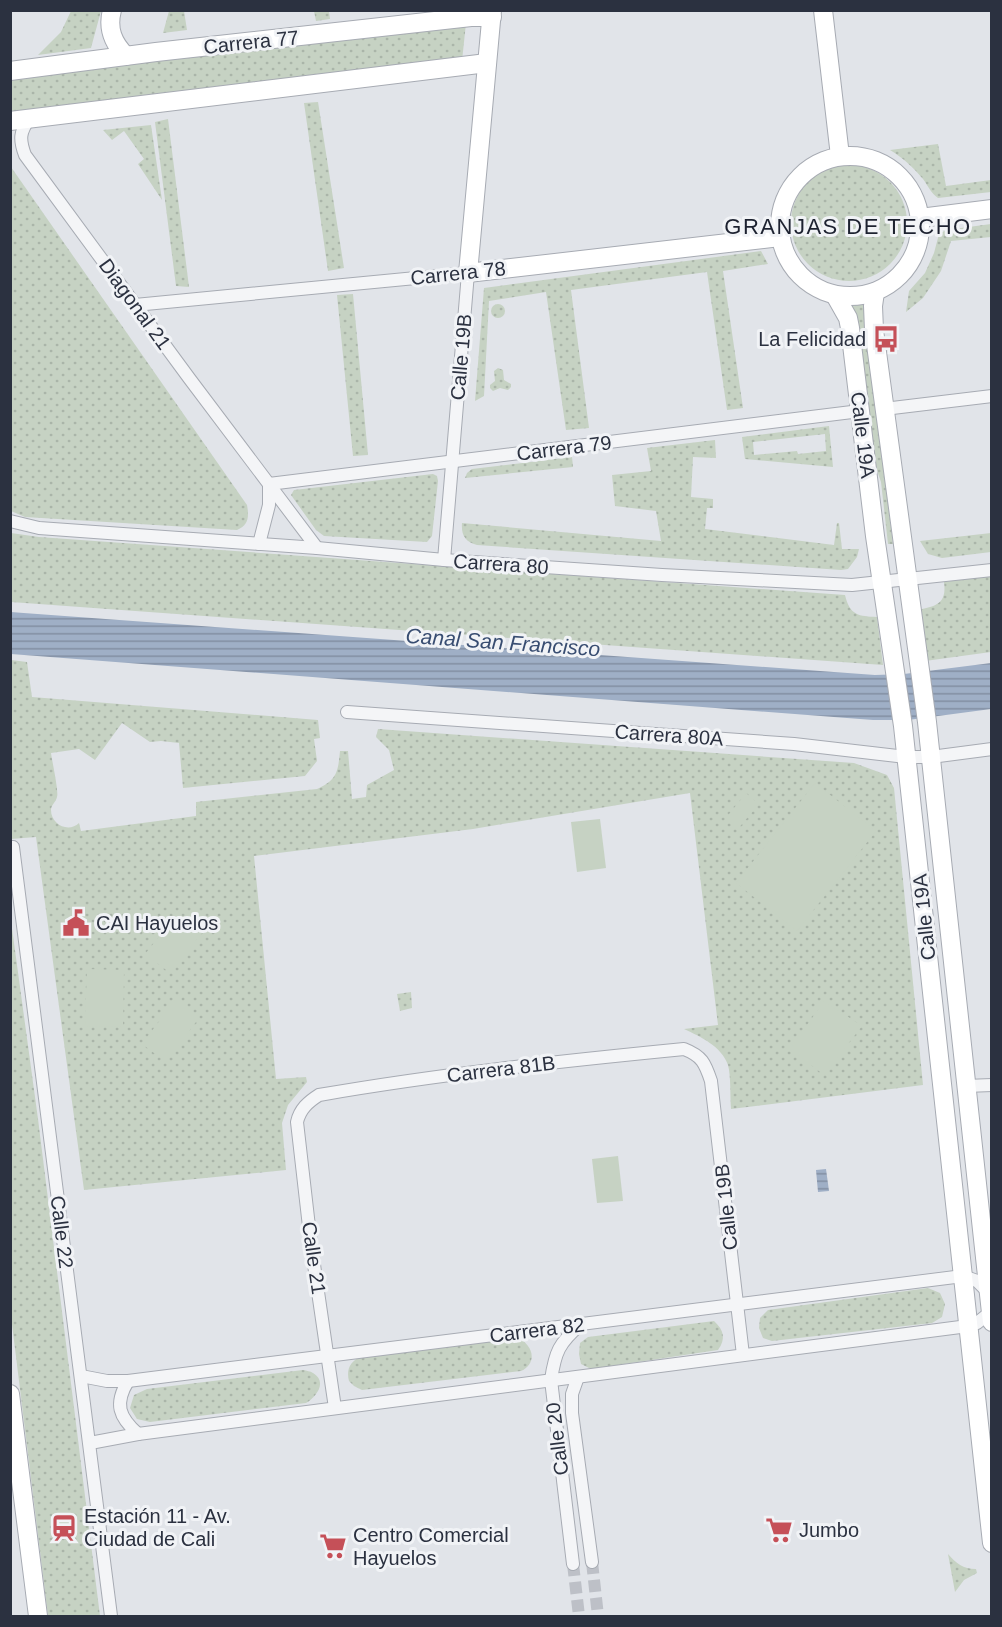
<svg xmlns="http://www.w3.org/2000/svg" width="1002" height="1627" font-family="Arial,sans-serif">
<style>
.green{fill:url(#green-dots);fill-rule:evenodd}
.pitch{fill:#c6d2c3}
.water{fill:url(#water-rules)}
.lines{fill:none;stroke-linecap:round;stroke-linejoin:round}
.street-tunnel{stroke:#bdc0c7;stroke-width:12;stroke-dasharray:12 6;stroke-linecap:butt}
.street-casing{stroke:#a7abb3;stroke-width:14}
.secondary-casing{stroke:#a7abb3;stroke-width:20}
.street{stroke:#f4f5f7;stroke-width:12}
.secondary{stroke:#fff;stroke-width:18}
.labels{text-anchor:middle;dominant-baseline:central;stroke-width:6;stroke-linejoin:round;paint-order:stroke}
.street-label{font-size:20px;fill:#2b3140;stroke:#f1f3f6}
.poi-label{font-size:20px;fill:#2b3140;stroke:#f1f3f6;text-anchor:start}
.water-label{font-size:21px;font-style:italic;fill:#384d71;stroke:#f1f3f6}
.quarter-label{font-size:22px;letter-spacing:1.5px;fill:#1d2230;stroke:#f1f3f6}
</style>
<defs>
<pattern id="green-dots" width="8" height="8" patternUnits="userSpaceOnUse" patternTransform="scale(1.5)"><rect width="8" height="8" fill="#c6d2c3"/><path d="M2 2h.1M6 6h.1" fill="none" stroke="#aab5a9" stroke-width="1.8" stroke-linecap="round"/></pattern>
<pattern id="water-rules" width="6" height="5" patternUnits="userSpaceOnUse" patternTransform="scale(1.5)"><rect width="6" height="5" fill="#9fafc6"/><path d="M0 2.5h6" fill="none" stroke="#828fa2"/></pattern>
</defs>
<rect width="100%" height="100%" fill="#e1e4e9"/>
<g class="green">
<path d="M 71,11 L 101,11 L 91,48 L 38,55 L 61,32 Z"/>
<path d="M 169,11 L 184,11 L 187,30 L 163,33 Z"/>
<path d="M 314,11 L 329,11 L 330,19 L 316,21 Z"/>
<path d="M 466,23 L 462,61 L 11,114 L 10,76 Z"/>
<path d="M 318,102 L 344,268 L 328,271 L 304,103 Z"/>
<path d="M 168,119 L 189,287 L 176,286 L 155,122 Z"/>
<path d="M 151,125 L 162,200 L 138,164 L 144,159 L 124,131 L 112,140 L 103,130 Z"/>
<path d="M 938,144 L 946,186 L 991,180 L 991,192 L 938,198 C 931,193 928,186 923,179 C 913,167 903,158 890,150 Z"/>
<circle cx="849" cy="223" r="58"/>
<path d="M 11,167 L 247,505 C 249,516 249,525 237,530 L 25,517 L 11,511 Z"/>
<path d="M 991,224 L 991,237 L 951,241 L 941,271 L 923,298 L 906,312 L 909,291 L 925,273 L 934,253 L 939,234 L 946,230 Z"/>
<path d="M 761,251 L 768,264 L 723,271 L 743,408 L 727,410 L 707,272 L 571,290 L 589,428 L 566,430 L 546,292 L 489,301 L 484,396 L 475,401 L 484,288 Z"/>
<path d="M 353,294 L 368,455 L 353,456 L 337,295 Z"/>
<path d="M 866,303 L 865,313 L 893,544 L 888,544 L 881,482 L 869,448 L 850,305 L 858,305 Z"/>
<circle cx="498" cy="311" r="7"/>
<path d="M 498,368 L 503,370 L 504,380 L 511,384 L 511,387 L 508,390 L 500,388 L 493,391 L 490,388 L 490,385 L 495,381 L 494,371 Z"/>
<path d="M 829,426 L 833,467 L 745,459 L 742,437 ZM 825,434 L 826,451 L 798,454 L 797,451 L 754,455 L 753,442 Z"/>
<path d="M 715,440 L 716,458 L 693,457 L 691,497 L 713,499 L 713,508 L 707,508 L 705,529 L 834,545 L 837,523 L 839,523 L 842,549 L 859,549 L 857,557 L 848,569 L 841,570 L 477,545 C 465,542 461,535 462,523 L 661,541 L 656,511 L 615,506 L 612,475 L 651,471 L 647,448 Z"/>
<path d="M 572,457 L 573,467 L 465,478 L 467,473 L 472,469 Z"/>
<path d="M 433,474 L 437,476 L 438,481 L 432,536 L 427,542 L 324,536 L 316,530 L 291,495 L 294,490 Z"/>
<path d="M 11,533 L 39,537 L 845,595 C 850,616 859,616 877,617 L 883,665 L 11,602 Z"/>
<path d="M 991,533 L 991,552 L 942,558 L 928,554 L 920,541 Z"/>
<path d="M 991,576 L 991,652 L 925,661 L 918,610 C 936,606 947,604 944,582 Z"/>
<path d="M 11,660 L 27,662 L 32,697 L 318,720 L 320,738 L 314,739 L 317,761 L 305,776 L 183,788 L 179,743 L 161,741 L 150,742 L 122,723 L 95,760 L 79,749 L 51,753 C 52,761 59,792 57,797 C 56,802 51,805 51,810 C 51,825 69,833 79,823 L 81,831 L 196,816 L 196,802 L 317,789 C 337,780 338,772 340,751 L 348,751 L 352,799 L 366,797 L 367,785 L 394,770 L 389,750 L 376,737 L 378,729 L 854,763 L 887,775 L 894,788 L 923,1085 L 731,1109 C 730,1096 731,1076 728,1065 C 721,1046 701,1037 684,1029 L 718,1025 L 690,793 L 473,829 L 254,856 L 276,1079 L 306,1077 L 307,1082 L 288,1105 L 282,1123 L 286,1170 L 84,1190 L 36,837 L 11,839 Z"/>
<path d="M 11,921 L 38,1119 L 100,1616 L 48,1616 L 10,1308 Z"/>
<path d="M 411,992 L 412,1008 L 400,1011 L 397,994 Z"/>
<path d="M 928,1288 L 940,1293 L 945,1304 L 942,1317 L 932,1323 L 772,1341 L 763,1338 L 759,1328 L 760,1318 L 768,1310 Z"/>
<path d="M 714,1321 C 724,1330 726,1339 718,1350 L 591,1369 L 581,1364 L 579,1354 L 580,1343 L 588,1337 Z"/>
<path d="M 517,1337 C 532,1344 539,1362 521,1371 L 362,1390 L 354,1386 L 349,1381 C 346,1369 350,1362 361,1356 Z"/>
<path d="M 303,1370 C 307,1371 310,1371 313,1373 C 328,1382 316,1397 306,1403 L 150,1422 L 137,1419 L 130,1408 L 134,1395 L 147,1389 Z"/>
<path d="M 948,1554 C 956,1563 963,1569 976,1569 L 977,1573 L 964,1580 L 955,1592 Z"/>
</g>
<g class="pitch">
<path d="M 815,783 L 876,831 L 797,931 L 736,883 Z"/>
<path d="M 746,793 L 759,804 L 737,830 L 725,819 Z"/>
<path d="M 600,819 L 606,868 L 577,872 L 571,822 Z"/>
<path d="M 178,913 L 203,932 L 170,973 L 145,954 Z"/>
<path d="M 87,969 L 124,970 L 123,1027 L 85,1026 Z"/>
<path d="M 175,1000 L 199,1018 L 166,1062 L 142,1044 Z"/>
<path d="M 824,1001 L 862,1026 L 824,1075 L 790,1049 Z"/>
<path d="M 618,1156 L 623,1201 L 597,1203 L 592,1159 Z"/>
</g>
<g class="water">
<path d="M 10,612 L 875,675 L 904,674 L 991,663 L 991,709 L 908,720 L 873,720 L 11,654 Z"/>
<path d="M 826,1169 L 829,1191 L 818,1192 L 816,1170 Z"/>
</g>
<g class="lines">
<g class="street-tunnel">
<path d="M 592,1562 L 598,1616"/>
<path d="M 573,1564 L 579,1616"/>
</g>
<defs>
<g id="street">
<path d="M 29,119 C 20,132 19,139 25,155 L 189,378 L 317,548"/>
<path d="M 135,305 L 468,273 L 444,560"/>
<path d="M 884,409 L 992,396"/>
<path d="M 269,484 L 860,411"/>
<path d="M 10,521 L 39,528 L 317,548 L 444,560 L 662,575 L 852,585 L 992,570"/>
<path d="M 259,544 L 269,505 L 269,484"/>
<path d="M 347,712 L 794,744 L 906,757 L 931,757 L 992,749"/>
<path d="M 13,847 L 111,1616"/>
<path d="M 966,1086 L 992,1085"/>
<path d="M 81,1376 L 107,1381 L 128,1381 L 963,1276 L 977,1281 L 988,1292"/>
<path d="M 578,1377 L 572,1394 L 572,1413 L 592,1562"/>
<path d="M 128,1381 C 114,1404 119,1417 138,1434"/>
<path d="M 335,1408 L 311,1244 L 297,1122 C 300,1109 308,1102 319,1095 C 440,1074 562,1061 684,1049 C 702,1056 705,1063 711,1081 L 743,1355"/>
<path d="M 90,1443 L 138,1434 L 968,1326 L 977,1323 L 992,1311"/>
<path d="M 573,1564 L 551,1380 C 555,1352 559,1343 581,1324"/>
</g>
<g id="secondary">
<path d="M 112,10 C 107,29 113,43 126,56"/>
<path d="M 492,10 L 468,273 L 780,237"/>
<path d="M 823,10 L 840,156"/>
<path d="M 10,71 L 156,52 L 471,17 L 492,17"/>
<path d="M 10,121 L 487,63"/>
<circle cx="850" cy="226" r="70"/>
<path d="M 920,218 L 992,209"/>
<path d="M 875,292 L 873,306 L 874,330 L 927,722 L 992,1322"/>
<path d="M 835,295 L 848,318 L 850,328 L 875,536 L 903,726 L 992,1543"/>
<path d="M 10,1394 L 38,1616"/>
</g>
</defs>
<use href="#street" class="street-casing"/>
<use href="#secondary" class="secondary-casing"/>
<use href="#street" class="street"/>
<use href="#secondary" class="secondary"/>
</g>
<defs>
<symbol id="bus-bare" viewBox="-9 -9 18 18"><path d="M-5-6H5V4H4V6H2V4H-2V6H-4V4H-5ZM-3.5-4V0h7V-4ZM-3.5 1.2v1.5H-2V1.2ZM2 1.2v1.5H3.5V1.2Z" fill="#c55058" stroke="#f1f3f6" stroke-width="2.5" paint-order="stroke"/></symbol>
<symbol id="civic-bare" viewBox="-9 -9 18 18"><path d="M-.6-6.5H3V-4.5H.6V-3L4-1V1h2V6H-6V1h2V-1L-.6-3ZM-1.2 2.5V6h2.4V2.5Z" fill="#c55058" stroke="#f1f3f6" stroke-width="2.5" paint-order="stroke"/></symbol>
<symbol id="station-bare" viewBox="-9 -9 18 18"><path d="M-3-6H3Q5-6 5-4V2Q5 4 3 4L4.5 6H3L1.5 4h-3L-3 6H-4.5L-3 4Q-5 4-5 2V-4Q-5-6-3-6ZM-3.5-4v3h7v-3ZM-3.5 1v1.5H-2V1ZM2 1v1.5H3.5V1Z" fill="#c55058" stroke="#f1f3f6" stroke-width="2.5" paint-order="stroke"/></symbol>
<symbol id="supermarket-bare" viewBox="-9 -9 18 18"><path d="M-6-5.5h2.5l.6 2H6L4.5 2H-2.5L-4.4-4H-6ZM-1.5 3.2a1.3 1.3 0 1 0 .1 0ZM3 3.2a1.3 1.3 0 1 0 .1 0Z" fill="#c55058" stroke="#f1f3f6" stroke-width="2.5" paint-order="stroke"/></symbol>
</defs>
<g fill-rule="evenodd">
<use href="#bus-bare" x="867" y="320" width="38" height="38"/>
<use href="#civic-bare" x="57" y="904" width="38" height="38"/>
<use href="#station-bare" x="45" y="1509" width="38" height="38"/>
<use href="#supermarket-bare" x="760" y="1511" width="38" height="38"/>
<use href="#supermarket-bare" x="314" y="1527" width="38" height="38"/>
</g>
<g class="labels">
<g class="street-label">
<text transform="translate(251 42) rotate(-6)">Carrera 77</text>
<text transform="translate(458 273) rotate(-6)">Carrera 78</text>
<text transform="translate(135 304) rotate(54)">Diagonal 21</text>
<text transform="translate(461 357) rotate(-85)">Calle 19B</text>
<text transform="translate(863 435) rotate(83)">Calle 19A</text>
<text transform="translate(564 448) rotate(-7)">Carrera 79</text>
<text transform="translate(501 564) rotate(4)">Carrera 80</text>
<text transform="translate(669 735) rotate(4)">Carrera 80A</text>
<text transform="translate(924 917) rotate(-96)">Calle 19A</text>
<text transform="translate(501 1069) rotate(-7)">Carrera 81B</text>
<text transform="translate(726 1207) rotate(-96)">Calle 19B</text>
<text transform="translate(62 1232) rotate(83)">Calle 22</text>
<text transform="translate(314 1258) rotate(82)">Calle 21</text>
<text transform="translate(537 1330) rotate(-7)">Carrera 82</text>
<text transform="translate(557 1439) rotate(-97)">Calle 20</text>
</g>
<g class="poi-label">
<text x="866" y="339" text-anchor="end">La Felicidad</text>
<text x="96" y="923">CAI Hayuelos</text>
<text x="84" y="1516">Estación 11 - Av.<tspan x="84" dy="23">Ciudad de Cali</tspan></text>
<text x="799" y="1530">Jumbo</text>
<text x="353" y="1535">Centro Comercial<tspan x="353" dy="23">Hayuelos</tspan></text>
</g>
<g class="water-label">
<text transform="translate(503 642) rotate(4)">Canal San Francisco</text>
</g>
<g class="quarter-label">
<text x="848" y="226">GRANJAS DE TECHO</text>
</g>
</g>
<rect width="1002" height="1627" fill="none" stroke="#2b3140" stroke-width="24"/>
</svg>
